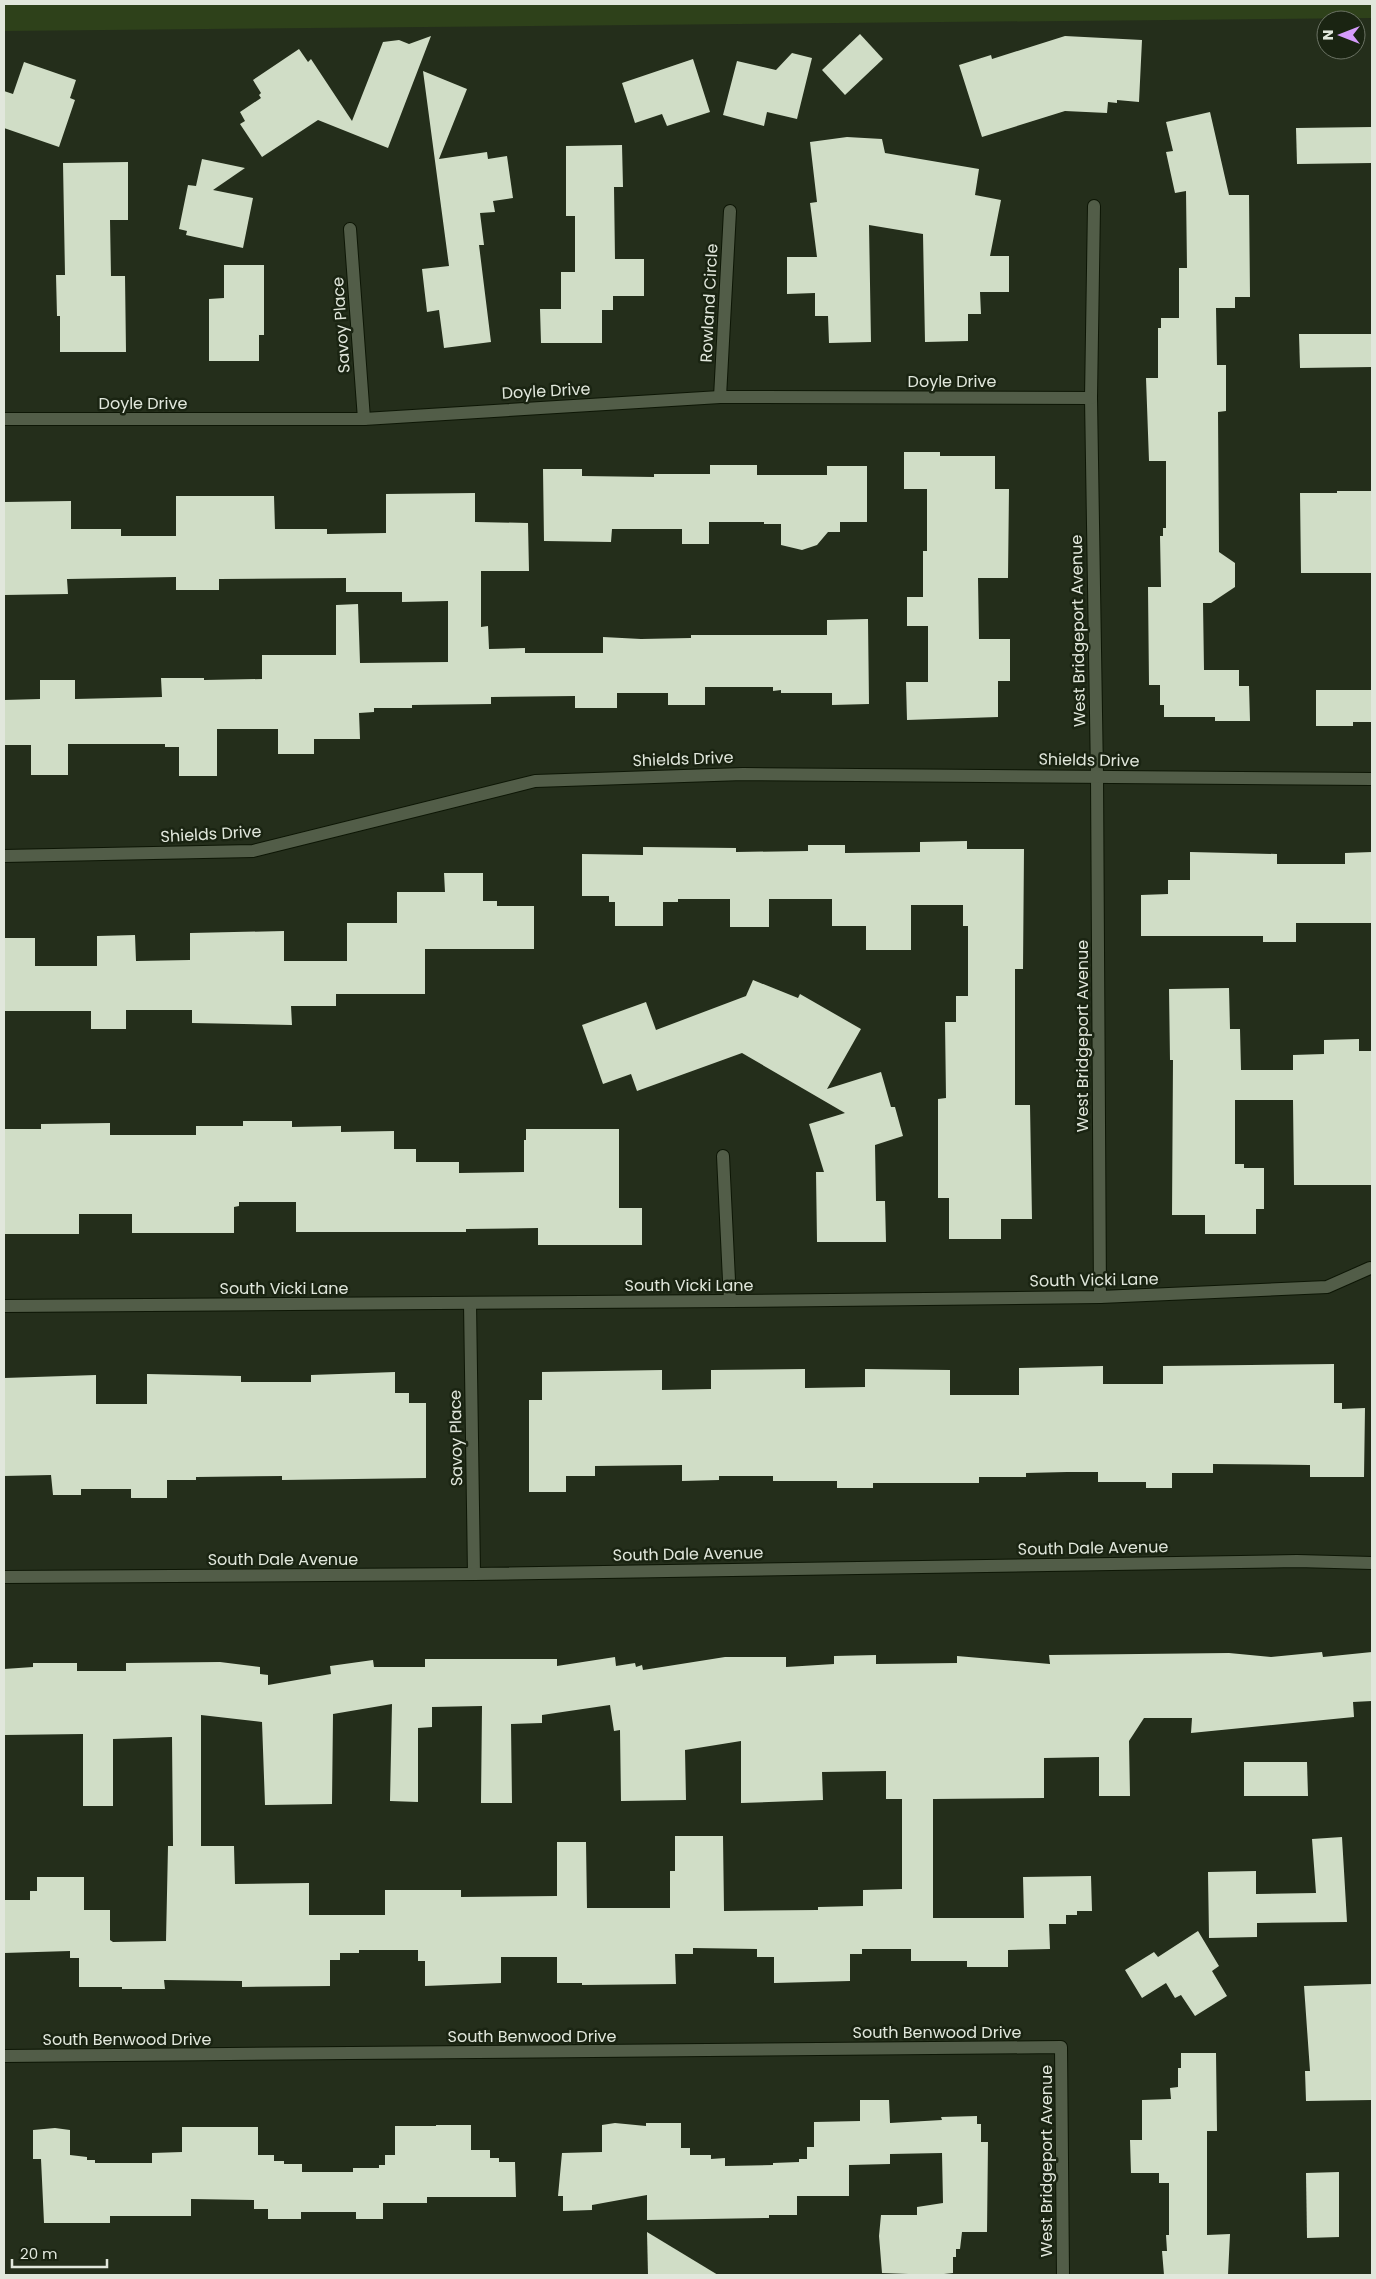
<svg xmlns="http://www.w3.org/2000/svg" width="1376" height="2279" font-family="Poppins,sans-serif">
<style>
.green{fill:#2e411a}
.building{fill:#d0ddc6;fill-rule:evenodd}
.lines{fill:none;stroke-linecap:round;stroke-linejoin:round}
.street-casing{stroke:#0d1605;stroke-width:14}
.secondary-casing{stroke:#0d1605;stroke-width:14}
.street{stroke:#525d48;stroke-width:12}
.secondary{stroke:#525d48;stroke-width:12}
.labels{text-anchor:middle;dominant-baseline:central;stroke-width:5;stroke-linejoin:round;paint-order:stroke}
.street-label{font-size:16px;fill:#e1e7dc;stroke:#1a2412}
</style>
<rect width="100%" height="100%" fill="#242e1b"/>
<path class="green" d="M 4,4 L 1372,4 L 1372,18 L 4,31 Z"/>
<g class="building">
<path d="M 860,34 L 883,59 L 845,95 L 822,70 Z"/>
<path d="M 431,36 L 388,148 L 318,120 L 262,157 L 240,124 L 245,121 L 240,112 L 261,98 L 259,95 L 261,93 L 253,80 L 299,49 L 308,62 L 311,59 L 352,121 L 383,42 L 399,40 L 409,44 Z"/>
<path d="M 1065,36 L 1142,40 L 1139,102 L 1117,100 L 1117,103 L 1108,102 L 1107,113 L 1065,111 L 982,137 L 959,65 L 991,55 L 992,59 Z"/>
<path d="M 792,53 L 812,58 L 797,119 L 767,112 L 764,126 L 723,115 L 737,61 L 776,70 Z"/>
<path d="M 693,59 L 710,112 L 667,126 L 662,114 L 635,123 L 622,83 Z"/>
<path d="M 24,62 L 76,80 L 70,98 L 75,100 L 59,147 L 4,128 L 4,91 L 13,94 Z"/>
<path d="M 423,71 L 467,89 L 439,159 L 487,152 L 488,159 L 507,156 L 513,198 L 493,201 L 495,212 L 480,213 L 484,245 L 479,245 L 491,342 L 444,348 L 439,310 L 427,312 L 422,269 L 449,266 Z"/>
<path d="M 1210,112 L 1229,195 L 1249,195 L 1250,297 L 1235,297 L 1235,308 L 1216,308 L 1217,365 L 1226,365 L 1226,411 L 1218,412 L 1219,552 L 1235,563 L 1235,587 L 1211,603 L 1203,603 L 1204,670 L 1239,670 L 1239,686 L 1249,686 L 1250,721 L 1215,721 L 1215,717 L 1164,717 L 1164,705 L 1160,705 L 1160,685 L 1149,685 L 1148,587 L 1161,587 L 1160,536 L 1163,536 L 1163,528 L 1166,528 L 1166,461 L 1149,461 L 1146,378 L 1158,378 L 1158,328 L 1161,328 L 1161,318 L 1179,318 L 1179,268 L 1187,268 L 1186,191 L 1175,193 L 1166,152 L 1173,151 L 1166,122 Z"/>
<path d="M 1372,127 L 1372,163 L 1297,164 L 1296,128 Z"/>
<path d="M 847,137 L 882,139 L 885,153 L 979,169 L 975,195 L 1001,200 L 990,256 L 1009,256 L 1009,292 L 980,292 L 981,314 L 968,314 L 968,341 L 925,342 L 923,234 L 869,225 L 871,342 L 829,343 L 828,316 L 815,316 L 815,293 L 787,294 L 787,257 L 817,257 L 810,203 L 817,202 L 810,142 Z"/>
<path d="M 622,145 L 623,187 L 614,187 L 615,259 L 644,259 L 644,296 L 613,296 L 613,310 L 602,310 L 602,343 L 541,343 L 540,309 L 561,309 L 561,272 L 575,272 L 575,216 L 566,216 L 566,146 Z"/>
<path d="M 202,159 L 245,168 L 213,190 L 253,198 L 243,248 L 186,235 L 187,231 L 179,229 L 188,185 L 196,186 Z"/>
<path d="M 128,162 L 128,220 L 110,220 L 111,276 L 125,276 L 126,352 L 60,352 L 60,316 L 57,316 L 56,275 L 65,275 L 63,163 Z"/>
<path d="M 224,265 L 264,265 L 264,335 L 259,335 L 259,361 L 209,361 L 209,299 L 224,298 Z"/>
<path d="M 1299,334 L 1372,334 L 1372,367 L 1300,368 Z"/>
<path d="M 904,452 L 940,452 L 940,456 L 995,456 L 995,489 L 1009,489 L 1008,578 L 978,578 L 979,639 L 1010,639 L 1010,681 L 998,681 L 998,717 L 907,720 L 906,682 L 928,682 L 928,626 L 907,626 L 907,597 L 923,597 L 923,551 L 927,551 L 927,489 L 904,489 Z"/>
<path d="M 710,465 L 757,465 L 757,475 L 827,475 L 827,466 L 867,466 L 867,522 L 840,522 L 840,532 L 828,532 L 817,545 L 802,550 L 781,545 L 781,524 L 764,524 L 764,522 L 709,522 L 709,544 L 682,544 L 682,529 L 612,529 L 611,542 L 544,541 L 543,469 L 582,469 L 582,476 L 654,477 L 654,474 L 710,474 Z"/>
<path d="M 1337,491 L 1372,491 L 1372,573 L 1301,573 L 1300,493 L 1337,493 Z"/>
<path d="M 475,493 L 475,522 L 528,523 L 529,571 L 481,571 L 481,627 L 488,626 L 489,649 L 525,648 L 525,653 L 603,653 L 603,637 L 641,639 L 691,638 L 691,635 L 827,635 L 827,620 L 868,619 L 869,704 L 832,705 L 832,693 L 781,693 L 781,690 L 773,691 L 773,687 L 705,687 L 705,705 L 668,705 L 668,693 L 617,693 L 617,708 L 575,708 L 575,696 L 491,697 L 491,704 L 412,705 L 412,708 L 374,708 L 374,712 L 359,713 L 360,739 L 314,739 L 314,754 L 278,754 L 278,729 L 217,729 L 217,776 L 179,776 L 179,747 L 165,747 L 165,744 L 68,744 L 68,775 L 31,775 L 31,745 L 4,745 L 4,700 L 40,699 L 40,680 L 75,680 L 75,699 L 162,697 L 161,678 L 204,678 L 204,680 L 262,679 L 262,655 L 336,655 L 336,605 L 358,604 L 360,663 L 448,662 L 448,601 L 402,602 L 402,592 L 346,592 L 346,578 L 219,579 L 219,590 L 176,590 L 176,577 L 67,579 L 68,594 L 4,595 L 4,502 L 71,501 L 71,529 L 121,529 L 121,536 L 176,536 L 176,496 L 274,496 L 275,529 L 327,529 L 327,534 L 386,533 L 386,494 Z"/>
<path d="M 1316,690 L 1372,690 L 1372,722 L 1353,722 L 1353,726 L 1316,726 Z"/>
<path d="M 967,841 L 967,849 L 1024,849 L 1023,969 L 1015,969 L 1015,1105 L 1030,1105 L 1032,1219 L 1001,1219 L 1001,1239 L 949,1239 L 949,1198 L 938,1198 L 938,1099 L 946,1098 L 945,1022 L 956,1022 L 956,996 L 968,996 L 968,926 L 963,926 L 963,905 L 911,905 L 911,950 L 866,950 L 866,926 L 832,926 L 832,899 L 769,899 L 769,927 L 730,927 L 730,899 L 678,899 L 678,902 L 663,902 L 663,926 L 615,926 L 615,902 L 609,902 L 609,896 L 582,896 L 582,854 L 643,855 L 643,847 L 736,848 L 736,852 L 808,851 L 808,845 L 845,845 L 845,853 L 920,852 L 920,842 Z"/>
<path d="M 1190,852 L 1277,854 L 1277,864 L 1345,864 L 1345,853 L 1372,852 L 1372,923 L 1296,923 L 1296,942 L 1263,942 L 1263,936 L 1141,936 L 1141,895 L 1168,894 L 1168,880 L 1190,880 Z"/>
<path d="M 444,873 L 483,873 L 483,901 L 497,901 L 497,906 L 534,906 L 534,949 L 425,949 L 425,994 L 336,994 L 336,1006 L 291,1006 L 292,1025 L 192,1023 L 192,1010 L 126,1010 L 126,1029 L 91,1029 L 91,1011 L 4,1011 L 4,938 L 35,938 L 35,966 L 97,966 L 97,936 L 135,935 L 136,961 L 190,960 L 190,933 L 284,931 L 284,961 L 347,961 L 347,923 L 397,923 L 397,892 L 445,892 Z"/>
<path d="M 753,980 L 798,998 L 800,994 L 861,1029 L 827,1089 L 881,1072 L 891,1107 L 895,1107 L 903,1136 L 875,1145 L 876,1201 L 885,1201 L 886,1242 L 817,1242 L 816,1172 L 824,1172 L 809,1124 L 845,1113 L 742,1053 L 637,1091 L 631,1074 L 603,1084 L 582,1025 L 646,1002 L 656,1030 L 746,996 Z"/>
<path d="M 1229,988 L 1230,1029 L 1240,1029 L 1241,1070 L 1293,1070 L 1293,1055 L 1324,1054 L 1324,1040 L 1359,1039 L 1359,1051 L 1372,1051 L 1372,1185 L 1294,1185 L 1293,1100 L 1235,1100 L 1235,1164 L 1244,1164 L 1244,1168 L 1264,1168 L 1264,1209 L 1256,1209 L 1256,1234 L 1205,1234 L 1205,1215 L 1172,1215 L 1173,1060 L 1170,1060 L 1169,989 Z"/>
<path d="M 243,1121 L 292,1121 L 292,1127 L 341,1126 L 341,1132 L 394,1131 L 394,1149 L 416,1149 L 416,1162 L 459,1162 L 459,1173 L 524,1172 L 524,1140 L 526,1140 L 526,1129 L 619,1129 L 619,1208 L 642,1208 L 642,1245 L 538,1245 L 538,1228 L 466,1229 L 466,1232 L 296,1232 L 296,1202 L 239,1202 L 239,1206 L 234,1207 L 234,1233 L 132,1233 L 132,1214 L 79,1214 L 79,1234 L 4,1234 L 4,1129 L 41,1129 L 41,1124 L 110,1123 L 110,1135 L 196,1135 L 196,1126 L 243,1126 Z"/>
<path d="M 1334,1364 L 1334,1403 L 1342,1403 L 1342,1409 L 1365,1408 L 1364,1477 L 1310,1477 L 1310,1465 L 1213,1464 L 1213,1473 L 1172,1473 L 1172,1488 L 1146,1488 L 1146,1482 L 1098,1482 L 1098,1472 L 1067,1472 L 1026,1473 L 1026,1477 L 979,1477 L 979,1483 L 873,1483 L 873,1488 L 837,1488 L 837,1481 L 773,1481 L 773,1476 L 719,1476 L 719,1480 L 682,1481 L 682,1465 L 595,1466 L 595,1476 L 566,1476 L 566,1492 L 529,1492 L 529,1400 L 542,1400 L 542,1372 L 662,1370 L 662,1390 L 711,1389 L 711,1370 L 805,1369 L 805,1388 L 865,1387 L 865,1369 L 950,1370 L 950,1395 L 1019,1395 L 1019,1368 L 1103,1366 L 1103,1384 L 1163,1384 L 1163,1366 Z"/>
<path d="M 395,1372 L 395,1393 L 409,1393 L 409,1403 L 426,1403 L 426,1478 L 282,1480 L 282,1476 L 196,1477 L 196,1480 L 167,1480 L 167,1498 L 131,1498 L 131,1489 L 81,1489 L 81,1495 L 53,1495 L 51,1475 L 4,1476 L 4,1378 L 96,1375 L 96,1404 L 147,1404 L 147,1374 L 241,1376 L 241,1382 L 311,1382 L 311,1375 Z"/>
<path d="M 1322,1652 L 1323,1657 L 1372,1652 L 1372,1701 L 1353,1702 L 1354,1717 L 1191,1733 L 1192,1718 L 1144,1718 L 1129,1741 L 1130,1796 L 1099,1796 L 1099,1757 L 1044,1758 L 1044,1798 L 933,1799 L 933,1918 L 1024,1918 L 1023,1877 L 1091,1876 L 1092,1911 L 1077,1911 L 1077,1915 L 1066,1915 L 1066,1924 L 1049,1924 L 1050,1949 L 1008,1950 L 1008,1967 L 967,1967 L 967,1961 L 911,1961 L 911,1949 L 862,1949 L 862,1954 L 850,1954 L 850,1981 L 774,1983 L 774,1957 L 757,1957 L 757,1949 L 693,1948 L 693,1954 L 675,1954 L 676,1984 L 582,1985 L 582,1983 L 557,1983 L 557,1957 L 501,1957 L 501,1983 L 425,1986 L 425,1961 L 418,1961 L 418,1950 L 359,1950 L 359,1953 L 340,1953 L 340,1960 L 330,1960 L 330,1986 L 242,1987 L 242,1981 L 164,1980 L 165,1989 L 122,1989 L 122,1987 L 79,1987 L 79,1958 L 70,1958 L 70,1951 L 4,1953 L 4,1900 L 30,1900 L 30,1891 L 37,1891 L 37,1877 L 84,1877 L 84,1910 L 110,1910 L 110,1940 L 113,1942 L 166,1941 L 168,1846 L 173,1846 L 172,1737 L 113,1739 L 113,1806 L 83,1806 L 83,1734 L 4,1735 L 4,1669 L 33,1667 L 33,1663 L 77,1663 L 77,1671 L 126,1671 L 126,1663 L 220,1662 L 260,1667 L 260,1674 L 268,1675 L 268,1685 L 331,1674 L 330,1666 L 373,1660 L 374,1667 L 425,1667 L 425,1659 L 557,1659 L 557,1666 L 615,1657 L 616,1666 L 635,1663 L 636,1667 L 642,1665 L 643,1670 L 725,1657 L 786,1657 L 786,1667 L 834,1664 L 834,1656 L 876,1655 L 876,1664 L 957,1663 L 957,1656 L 1050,1664 L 1049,1655 L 1229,1653 L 1271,1657 ZM 392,1704 L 390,1801 L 418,1802 L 418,1728 L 432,1727 L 432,1707 L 482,1706 L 481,1803 L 512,1803 L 511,1724 L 542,1723 L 542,1715 L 610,1705 L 614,1731 L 620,1730 L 621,1801 L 686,1800 L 685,1750 L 741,1741 L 741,1803 L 823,1800 L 822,1772 L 886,1771 L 886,1799 L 902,1799 L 902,1889 L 863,1890 L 863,1906 L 818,1907 L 818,1910 L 724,1911 L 723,1836 L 675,1836 L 675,1871 L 670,1871 L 670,1908 L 587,1908 L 586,1842 L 557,1842 L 557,1896 L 461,1897 L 461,1890 L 385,1890 L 385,1915 L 309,1915 L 309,1883 L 235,1884 L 234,1846 L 201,1846 L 201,1715 L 262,1722 L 265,1805 L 332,1804 L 333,1714 Z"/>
<path d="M 1244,1762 L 1307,1762 L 1308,1796 L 1244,1796 Z"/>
<path d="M 1342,1837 L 1347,1922 L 1257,1923 L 1257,1937 L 1209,1938 L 1208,1872 L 1256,1871 L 1256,1894 L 1316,1893 L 1312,1839 Z"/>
<path d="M 1198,1931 L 1219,1966 L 1212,1971 L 1227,1996 L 1195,2016 L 1181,1995 L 1175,1998 L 1166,1983 L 1142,1998 L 1125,1970 L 1154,1952 L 1158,1957 Z"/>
<path d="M 1372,1984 L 1372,2100 L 1306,2101 L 1305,2071 L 1310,2071 L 1304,1986 Z"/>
<path d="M 1181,2053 L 1216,2053 L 1217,2131 L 1207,2131 L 1207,2235 L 1230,2234 L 1228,2275 L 1164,2275 L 1162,2251 L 1167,2251 L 1166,2235 L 1169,2235 L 1169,2183 L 1159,2183 L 1159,2173 L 1131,2173 L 1130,2140 L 1142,2140 L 1142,2100 L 1171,2099 L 1170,2088 L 1178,2087 L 1178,2068 L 1181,2068 Z"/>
<path d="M 860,2100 L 889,2100 L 890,2123 L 942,2120 L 941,2117 L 977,2116 L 977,2124 L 981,2124 L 981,2142 L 988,2142 L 987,2232 L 962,2232 L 960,2249 L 956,2249 L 956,2257 L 953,2257 L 953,2273 L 935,2275 L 882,2273 L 879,2236 L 881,2215 L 917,2215 L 917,2207 L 943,2203 L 942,2153 L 890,2154 L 890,2164 L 849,2165 L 849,2196 L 797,2196 L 797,2215 L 769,2215 L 769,2218 L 647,2220 L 647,2195 L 592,2205 L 592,2210 L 563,2211 L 563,2196 L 558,2196 L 562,2153 L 602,2152 L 602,2125 L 615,2123 L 646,2126 L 646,2123 L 681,2123 L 681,2148 L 690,2148 L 690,2155 L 711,2155 L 711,2159 L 725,2158 L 725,2166 L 773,2165 L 773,2163 L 799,2162 L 799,2159 L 807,2159 L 807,2147 L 814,2147 L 814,2122 L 860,2121 Z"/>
<path d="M 436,2125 L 471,2125 L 471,2150 L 490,2150 L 490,2158 L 499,2158 L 499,2162 L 515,2162 L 516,2197 L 427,2197 L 427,2203 L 383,2203 L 383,2219 L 356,2219 L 356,2212 L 301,2212 L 301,2219 L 268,2219 L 268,2209 L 254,2209 L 254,2200 L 191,2199 L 191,2216 L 110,2216 L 110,2223 L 44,2223 L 41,2159 L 33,2159 L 33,2130 L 55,2128 L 70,2130 L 70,2155 L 87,2157 L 87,2160 L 95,2160 L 95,2163 L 152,2163 L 152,2153 L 182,2152 L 182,2127 L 258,2127 L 258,2155 L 274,2155 L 274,2161 L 284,2161 L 284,2164 L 302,2164 L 302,2172 L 353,2172 L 353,2168 L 379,2168 L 379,2165 L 385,2165 L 385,2155 L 395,2155 L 395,2126 L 436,2126 Z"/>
<path d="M 1339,2172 L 1339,2237 L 1307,2238 L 1306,2173 Z"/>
<path d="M 647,2232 L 718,2275 L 648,2275 Z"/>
</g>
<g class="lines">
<defs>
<g id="street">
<path d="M 1094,206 L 1091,398 L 1097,776 L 1100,1297"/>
<path d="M 350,229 L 364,419"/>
<path d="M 720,397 L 730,211"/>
<path d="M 4,419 L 364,419 L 720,397 L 1091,398"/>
<path d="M 4,856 L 253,851 L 535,781 L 743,774 L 1372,779"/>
<path d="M 723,1156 L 730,1301"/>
<path d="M 470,1303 L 474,1574"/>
<path d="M 4,1306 L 730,1301 L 1100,1297 L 1327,1287 L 1370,1268"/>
<path d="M 4,2056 L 1061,2047 L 1063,2275"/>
</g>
<path id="secondary" d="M 4,1577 L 474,1574 L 1297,1561 L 1372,1563"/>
</defs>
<use href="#street" class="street-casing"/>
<use href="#secondary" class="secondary-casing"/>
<use href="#street" class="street"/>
<use href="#secondary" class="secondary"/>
</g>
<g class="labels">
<g class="street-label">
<text transform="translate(709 303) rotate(-87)">Rowland Circle</text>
<text transform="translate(341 325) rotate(-94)">Savoy Place</text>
<text x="952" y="381">Doyle Drive</text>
<text transform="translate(546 391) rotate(-3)">Doyle Drive</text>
<text x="143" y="403">Doyle Drive</text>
<text transform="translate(1078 631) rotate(-91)">West Bridgeport Avenue</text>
<text transform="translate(683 759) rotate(-2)">Shields Drive</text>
<text transform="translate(1089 760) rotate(1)">Shields Drive</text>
<text transform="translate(211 834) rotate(-3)">Shields Drive</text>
<text transform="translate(1082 1036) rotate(-90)">West Bridgeport Avenue</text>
<text transform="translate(1094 1280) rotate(-1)">South Vicki Lane</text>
<text x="689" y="1285">South Vicki Lane</text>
<text x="284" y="1288">South Vicki Lane</text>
<text transform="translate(456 1438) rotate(-91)">Savoy Place</text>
<text transform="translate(1093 1548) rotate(-1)">South Dale Avenue</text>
<text transform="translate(688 1554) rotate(-1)">South Dale Avenue</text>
<text x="283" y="1559">South Dale Avenue</text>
<text x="937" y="2032">South Benwood Drive</text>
<text x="532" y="2036">South Benwood Drive</text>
<text x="127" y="2039">South Benwood Drive</text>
<text transform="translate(1046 2161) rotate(-90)">West Bridgeport Avenue</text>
</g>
</g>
<rect width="1376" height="2279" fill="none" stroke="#e1e7dc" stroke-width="10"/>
<g transform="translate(1341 35) rotate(270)"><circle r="24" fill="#1a2412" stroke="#6a7263"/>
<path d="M0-4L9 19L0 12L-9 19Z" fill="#d59cfb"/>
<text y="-8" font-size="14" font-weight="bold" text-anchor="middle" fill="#e1e7dc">N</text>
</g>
<path d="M12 2259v8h95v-8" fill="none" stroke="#e1e7dc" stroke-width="2.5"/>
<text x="20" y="2259" font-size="15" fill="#e1e7dc" stroke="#1a2412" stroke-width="4" paint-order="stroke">20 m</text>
</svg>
